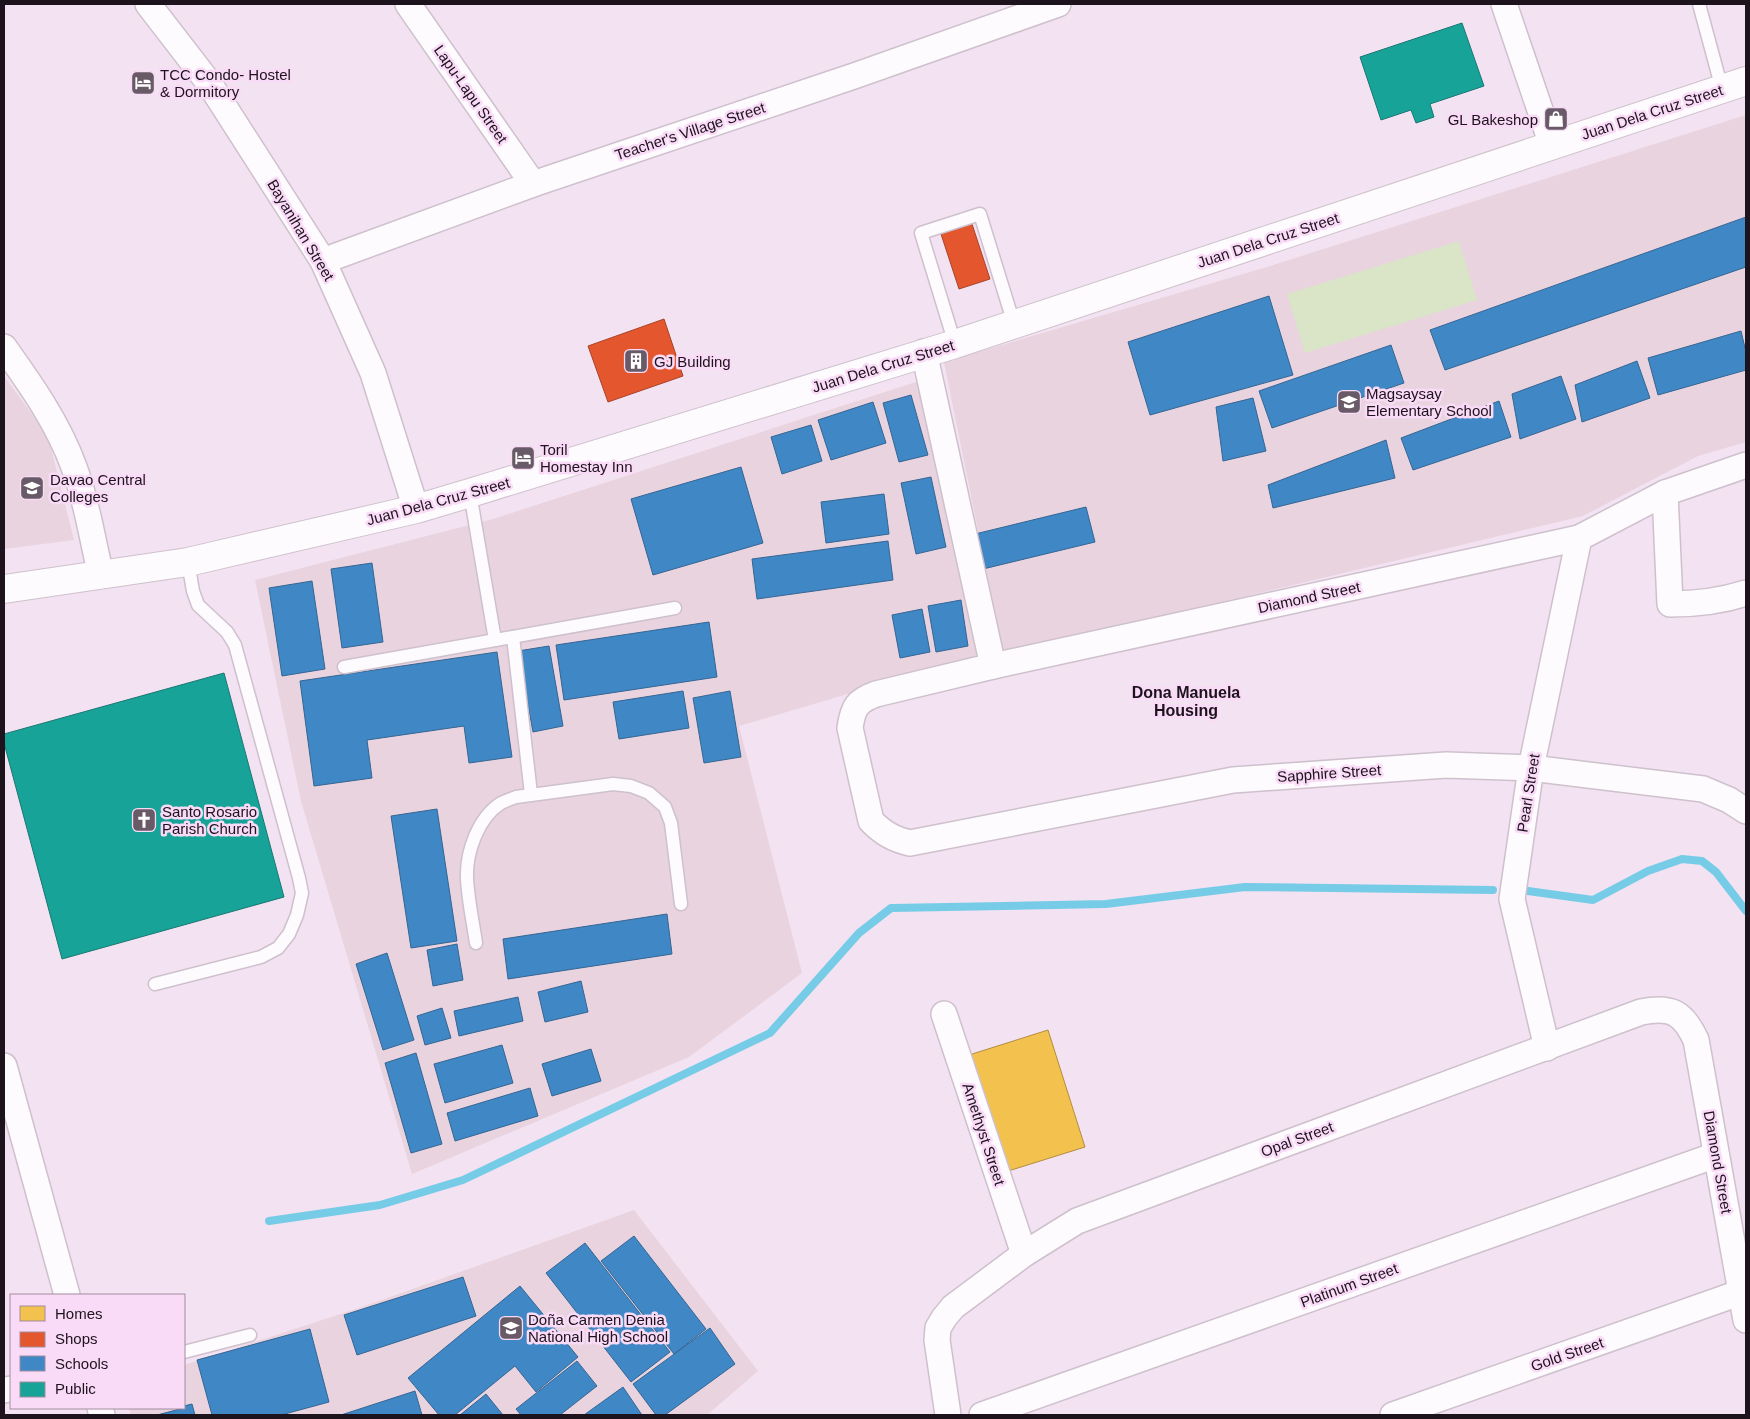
<svg xmlns="http://www.w3.org/2000/svg" width="1750" height="1419" font-family="Helvetica,sans-serif">
<style>
.education{fill:#e8d3df}
.green{fill:#dae4c7}
.homes{fill:#f2c14e;stroke:#b28d3f}
.shops{fill:#e4572e;stroke:#a84329}
.schools{fill:#3f88c5;stroke:#356593}
.public{fill:#17a398;stroke:#197873}
.lines{fill:none;stroke-linecap:round;stroke-linejoin:round}
.stream{stroke:#76cce7;stroke-width:8}
.service-casing{stroke:#cec1cd;stroke-width:15}
.minor-casing{stroke:#cec1cd;stroke-width:28}
.tertiary-casing{stroke:#cec1cd;stroke-width:30}
.service{stroke:#fdfbfd;stroke-width:12}
.minor{stroke:#fdfbfd;stroke-width:25}
.tertiary{stroke:#fdfbfd;stroke-width:28}
.labels{text-anchor:middle;dominant-baseline:central;stroke-width:5;stroke-linejoin:round;paint-order:stroke}
.poi-label{font-size:15px;fill:#1d131d;stroke:#fadbf7;text-anchor:start}
.street-label{font-size:15px;fill:#1d131d;stroke:#fadbf7}
.neighbourhood-label{font-size:16px;font-weight:bold;fill:#1d131d;stroke:#fadbf7}
</style>
<rect width="100%" height="100%" fill="#f3e2f1"/>
<g class="education">
<path d="M 1746,115 L 1746,442 L 1698,456 L 1583,516 L 1003,654 L 944,362 L 1267,267 Z"/>
<path d="M 4,376 L 48,436 L 74,540 L 4,549 Z"/>
<path d="M 922,380 L 987,653 L 739,726 L 802,973 L 689,1057 L 412,1174 L 301,801 L 255,580 L 493,519 Z"/>
<path d="M 634,1210 L 758,1371 L 707,1415 L 131,1415 L 129,1408 L 184,1408 L 184,1365 L 362,1307 Z"/>
</g>
<path class="green" d="M 1459,241 L 1477,300 L 1305,353 L 1287,294 Z"/>
<path class="homes" d="M 1048,1030 L 1085,1147 L 1005,1172 L 969,1055 Z"/>
<g class="shops">
<path d="M 972,224 L 990,279 L 959,289 L 941,234 Z"/>
<path d="M 664,319 L 683,376 L 608,402 L 588,346 Z"/>
</g>
<g class="schools">
<path d="M 1746,217 L 1746,267 L 1445,370 L 1430,330 Z"/>
<path d="M 1269,296 L 1293,375 L 1150,415 L 1128,342 Z"/>
<path d="M 1741,331 L 1746,352 L 1746,370 L 1658,395 L 1648,358 Z"/>
<path d="M 1391,345 L 1404,383 L 1272,428 L 1259,391 Z"/>
<path d="M 1637,361 L 1650,398 L 1582,422 L 1575,385 Z"/>
<path d="M 1561,376 L 1576,419 L 1520,439 L 1512,394 Z"/>
<path d="M 911,395 L 928,455 L 899,462 L 883,403 Z"/>
<path d="M 1253,398 L 1266,451 L 1223,461 L 1216,407 Z"/>
<path d="M 1499,401 L 1511,437 L 1413,470 L 1401,438 Z"/>
<path d="M 873,402 L 886,443 L 831,460 L 818,420 Z"/>
<path d="M 811,425 L 822,461 L 782,474 L 771,437 Z"/>
<path d="M 1386,440 L 1395,478 L 1273,508 L 1268,485 Z"/>
<path d="M 741,467 L 763,543 L 653,575 L 631,499 Z"/>
<path d="M 931,477 L 946,547 L 916,554 L 901,483 Z"/>
<path d="M 884,494 L 889,534 L 826,543 L 821,502 Z"/>
<path d="M 1086,507 L 1095,542 L 983,569 L 975,534 Z"/>
<path d="M 888,541 L 893,580 L 757,599 L 752,559 Z"/>
<path d="M 372,563 L 383,642 L 342,648 L 331,569 Z"/>
<path d="M 312,581 L 325,669 L 282,676 L 269,588 Z"/>
<path d="M 961,600 L 968,646 L 936,652 L 928,606 Z"/>
<path d="M 922,609 L 930,652 L 900,658 L 892,615 Z"/>
<path d="M 709,622 L 717,677 L 564,700 L 556,645 Z"/>
<path d="M 549,646 L 563,726 L 533,732 L 518,651 Z"/>
<path d="M 497,652 L 512,757 L 469,763 L 464,726 L 367,740 L 372,778 L 314,786 L 300,681 Z"/>
<path d="M 683,691 L 689,728 L 619,739 L 613,702 Z"/>
<path d="M 730,691 L 741,757 L 704,763 L 693,698 Z"/>
<path d="M 437,809 L 457,941 L 411,948 L 391,816 Z"/>
<path d="M 667,914 L 672,954 L 508,979 L 503,939 Z"/>
<path d="M 457,944 L 463,980 L 433,986 L 427,950 Z"/>
<path d="M 387,953 L 414,1040 L 383,1050 L 356,964 Z"/>
<path d="M 581,981 L 588,1012 L 545,1022 L 538,992 Z"/>
<path d="M 518,997 L 523,1021 L 459,1036 L 454,1011 Z"/>
<path d="M 442,1008 L 451,1038 L 425,1045 L 417,1016 Z"/>
<path d="M 502,1045 L 513,1083 L 445,1103 L 434,1064 Z"/>
<path d="M 591,1049 L 601,1081 L 552,1096 L 542,1064 Z"/>
<path d="M 416,1053 L 442,1144 L 411,1153 L 385,1063 Z"/>
<path d="M 530,1088 L 538,1116 L 455,1141 L 447,1113 Z"/>
<path d="M 634,1236 L 706,1329 L 674,1354 L 601,1261 Z"/>
<path d="M 585,1243 L 670,1352 L 631,1382 L 546,1273 Z"/>
<path d="M 463,1277 L 476,1316 L 357,1355 L 344,1315 Z"/>
<path d="M 520,1286 L 578,1357 L 536,1392 L 515,1366 L 455,1415 L 439,1415 L 408,1378 Z"/>
<path d="M 710,1328 L 735,1364 L 665,1415 L 656,1415 L 633,1384 Z"/>
<path d="M 310,1329 L 329,1402 L 281,1415 L 212,1415 L 197,1360 Z"/>
<path d="M 577,1361 L 597,1386 L 560,1415 L 521,1415 L 516,1409 Z"/>
<path d="M 623,1387 L 642,1415 L 584,1415 Z"/>
<path d="M 415,1391 L 422,1415 L 341,1415 Z"/>
<path d="M 486,1394 L 503,1415 L 460,1415 Z"/>
<path d="M 192,1404 L 195,1415 L 157,1415 L 184,1408 L 184,1406 Z"/>
</g>
<g class="public">
<path d="M 1462,23 L 1484,86 L 1430,104 L 1434,117 L 1416,123 L 1411,110 L 1381,120 L 1360,57 Z"/>
<path d="M 224,673 L 284,897 L 62,959 L 4,743 L 4,734 Z"/>
</g>
<g class="lines">
<g class="stream">
<path d="M 1528,891 L 1593,900 L 1648,871 L 1682,859 L 1702,861 L 1716,872 L 1746,911"/>
<path d="M 269,1221 L 380,1205 L 463,1180 L 770,1033 L 859,933 L 891,908 L 1106,904 L 1245,887 L 1493,890"/>
</g>
<defs>
<g id="service">
<path d="M 1699,4 L 1722,89"/>
<path d="M 955,344 L 921,233 L 980,214 L 1014,324"/>
<path d="M 470,493 L 495,640"/>
<path d="M 513,637 L 531,794"/>
<path d="M 344,667 L 675,608"/>
<path d="M 476,943 C 473,922 468,900 467,878 C 466,852 478,818 501,803 C 505,801 511,799 516,797 L 613,784 L 631,786 L 649,793 L 665,807 L 671,823 L 681,904"/>
<path d="M 155,984 L 261,957 L 278,948 L 289,934 L 297,915 L 302,893 L 299,878 L 235,645 L 227,632 L 198,605 L 193,591 L 188,562"/>
<path d="M 184,1352 L 250,1335"/>
</g>
<g id="minor">
<path d="M 148,4 L 209,83 L 323,261 L 373,373 L 416,509"/>
<path d="M 408,4 L 533,184"/>
<path d="M 1504,4 L 1552,145"/>
<path d="M 323,261 L 533,184 L 854,76 L 1058,4"/>
<path d="M 4,347 C 31,385 58,423 74,467 C 87,501 92,539 101,575"/>
<path d="M 924,352 L 993,666"/>
<path d="M 1746,465 L 1665,493 L 1579,538 L 993,666 L 876,694 C 857,701 853,707 850,728 L 871,821 C 883,833 893,839 910,843 L 1233,780 L 1446,765 L 1531,768 L 1703,789 L 1729,800 L 1746,811"/>
<path d="M 1665,493 L 1670,604 C 1696,604 1721,601 1746,593"/>
<path d="M 944,1014 L 1024,1254"/>
<path d="M 1547,1048 L 1512,899 L 1531,768 L 1579,538"/>
<path d="M 4,1066 L 67,1295"/>
<path d="M 4,1390 L 11,1389"/>
<path d="M 100,1408 L 102,1415"/>
<path d="M 948,1415 L 937,1340 L 938,1328 L 944,1318 L 953,1307 L 1024,1254 L 1077,1221 L 1641,1012 C 1671,1006 1683,1012 1696,1040 L 1746,1320"/>
<path d="M 982,1415 L 1716,1155"/>
<path d="M 1393,1415 L 1742,1292"/>
</g>
<path id="tertiary" d="M 4,589 L 188,562 L 416,509 L 470,493 L 955,344 L 1746,81"/>
</defs>
<use href="#service" class="service-casing"/>
<use href="#minor" class="minor-casing"/>
<use href="#tertiary" class="tertiary-casing"/>
<use href="#service" class="service"/>
<use href="#minor" class="minor"/>
<use href="#tertiary" class="tertiary"/>
</g>
<defs>
<symbol id="hotel-square" viewBox="-11 -11 22 22"><rect x="-9" y="-9" width="18" height="18" rx="4" fill="#685b67" stroke="#fadbf7"/><path d="M-6-4.5h1.5V1H6V5H4.5V3h-9V5H-6ZM-4 0a1.8 1.8 0 1 1 3.6 0ZM.5 0V-2.5h3Q6-2.5 6 0Z" fill="#fff"/></symbol>
<symbol id="shop-square" viewBox="-11 -11 22 22"><rect x="-9" y="-9" width="18" height="18" rx="4" fill="#685b67" stroke="#fadbf7"/><path d="M-5-2.5h2.3a2.7 3.5 0 0 1 5.4 0H5L5.5 6h-11ZM-1.5-2.5h3a1.5 2.3 0 0 0-3 0Z" fill="#fff"/></symbol>
<symbol id="building-square" viewBox="-11 -11 22 22"><rect x="-9" y="-9" width="18" height="18" rx="4" fill="#685b67" stroke="#fadbf7"/><path d="M-4-6H4V6H1V3H-1V6H-4ZM-2.5-4.3h1.7v1.8h-1.7ZM.8-4.3h1.7v1.8H.8ZM-2.5-1h1.7V.8h-1.7ZM.8-1h1.7V.8H.8Z" fill="#fff"/></symbol>
<symbol id="school-square" viewBox="-11 -11 22 22"><rect x="-9" y="-9" width="18" height="18" rx="4" fill="#685b67" stroke="#fadbf7"/><path d="M0-5L7-2L0 1L-7-2ZM-4 1L0 2.5L4 1V4Q0 6-4 4Z" fill="#fff"/></symbol>
<symbol id="university-square" viewBox="-11 -11 22 22"><rect x="-9" y="-9" width="18" height="18" rx="4" fill="#685b67" stroke="#fadbf7"/><path d="M0-5L7-2L0 1L-7-2ZM-4 1L0 2.5L4 1V4Q0 6-4 4Z" fill="#fff"/></symbol>
<symbol id="church-square" viewBox="-11 -11 22 22"><rect x="-9" y="-9" width="18" height="18" rx="4" fill="#685b67" stroke="#fadbf7"/><path d="M-1.2-6h2.4v3.5h3.3v2.4h-3.3V6h-2.4V-.1h-3.3v-2.4h3.3Z" fill="#fff"/></symbol>
</defs>
<g fill-rule="evenodd">
<use href="#hotel-square" x="129" y="69" width="28" height="28"/>
<use href="#shop-square" x="1542" y="105" width="28" height="28"/>
<use href="#building-square" x="622" y="347" width="28" height="28"/>
<use href="#school-square" x="1335" y="388" width="28" height="28"/>
<use href="#hotel-square" x="509" y="444" width="28" height="28"/>
<use href="#university-square" x="18" y="474" width="28" height="28"/>
<use href="#church-square" x="130" y="806" width="28" height="28"/>
<use href="#school-square" x="497" y="1314" width="28" height="28"/>
</g>
<g class="labels">
<g class="poi-label">
<text x="160" y="74">TCC Condo- Hostel<tspan x="160" dy="17">&amp; Dormitory</tspan></text>
<text x="1538" y="119" text-anchor="end">GL Bakeshop</text>
<text x="654" y="361">GJ Building</text>
<text x="1366" y="393">Magsaysay<tspan x="1366" dy="17">Elementary School</tspan></text>
<text x="540" y="449">Toril<tspan x="540" dy="17">Homestay Inn</tspan></text>
<text x="50" y="479">Davao Central<tspan x="50" dy="17">Colleges</tspan></text>
<text x="162" y="811">Santo Rosario<tspan x="162" dy="17">Parish Church</tspan></text>
<text x="528" y="1319">Doña Carmen Denia<tspan x="528" dy="17">National High School</tspan></text>
</g>
<g class="street-label">
<text transform="translate(471 94) rotate(55)">Lapu-Lapu Street</text>
<text transform="translate(1652 112) rotate(-18)">Juan Dela Cruz Street</text>
<text transform="translate(690 131) rotate(-18)">Teacher's Village Street</text>
<text transform="translate(301 230) rotate(59)">Bayanihan Street</text>
<text transform="translate(1268 240) rotate(-18)">Juan Dela Cruz Street</text>
<text transform="translate(883 366) rotate(-17)">Juan Dela Cruz Street</text>
<text transform="translate(438 501) rotate(-15)">Juan Dela Cruz Street</text>
<text transform="translate(1309 597) rotate(-12)">Diamond Street</text>
<text transform="translate(1329 773) rotate(-4)">Sapphire Street</text>
<text transform="translate(1528 793) rotate(-81)">Pearl Street</text>
<text transform="translate(984 1134) rotate(72)">Amethyst Street</text>
<text transform="translate(1297 1139) rotate(-20)">Opal Street</text>
<text transform="translate(1718 1162) rotate(80)">Diamond Street</text>
<text transform="translate(1349 1285) rotate(-20)">Platinum Street</text>
<text transform="translate(1567 1354) rotate(-19)">Gold Street</text>
</g>
<g class="neighbourhood-label">
<text x="1186" y="692">Dona Manuela<tspan x="1186" dy="18">Housing</tspan></text>
</g>
</g>
<rect width="1750" height="1419" fill="none" stroke="#1d131d" stroke-width="10"/>
<rect x="10" y="1294" width="175" height="115" fill="#fadbf7" stroke="#a28ba0"/>
<rect x="20" y="1306" width="25" height="15" fill="#f2c14e" stroke="#a28ba0"/>
<text x="55" y="1319" font-size="15" fill="#1d131d">Homes</text>
<rect x="20" y="1332" width="25" height="15" fill="#e4572e" stroke="#a28ba0"/>
<text x="55" y="1344" font-size="15" fill="#1d131d">Shops</text>
<rect x="20" y="1356" width="25" height="15" fill="#3f88c5" stroke="#a28ba0"/>
<text x="55" y="1369" font-size="15" fill="#1d131d">Schools</text>
<rect x="20" y="1382" width="25" height="15" fill="#17a398" stroke="#a28ba0"/>
<text x="55" y="1394" font-size="15" fill="#1d131d">Public</text>
</svg>
